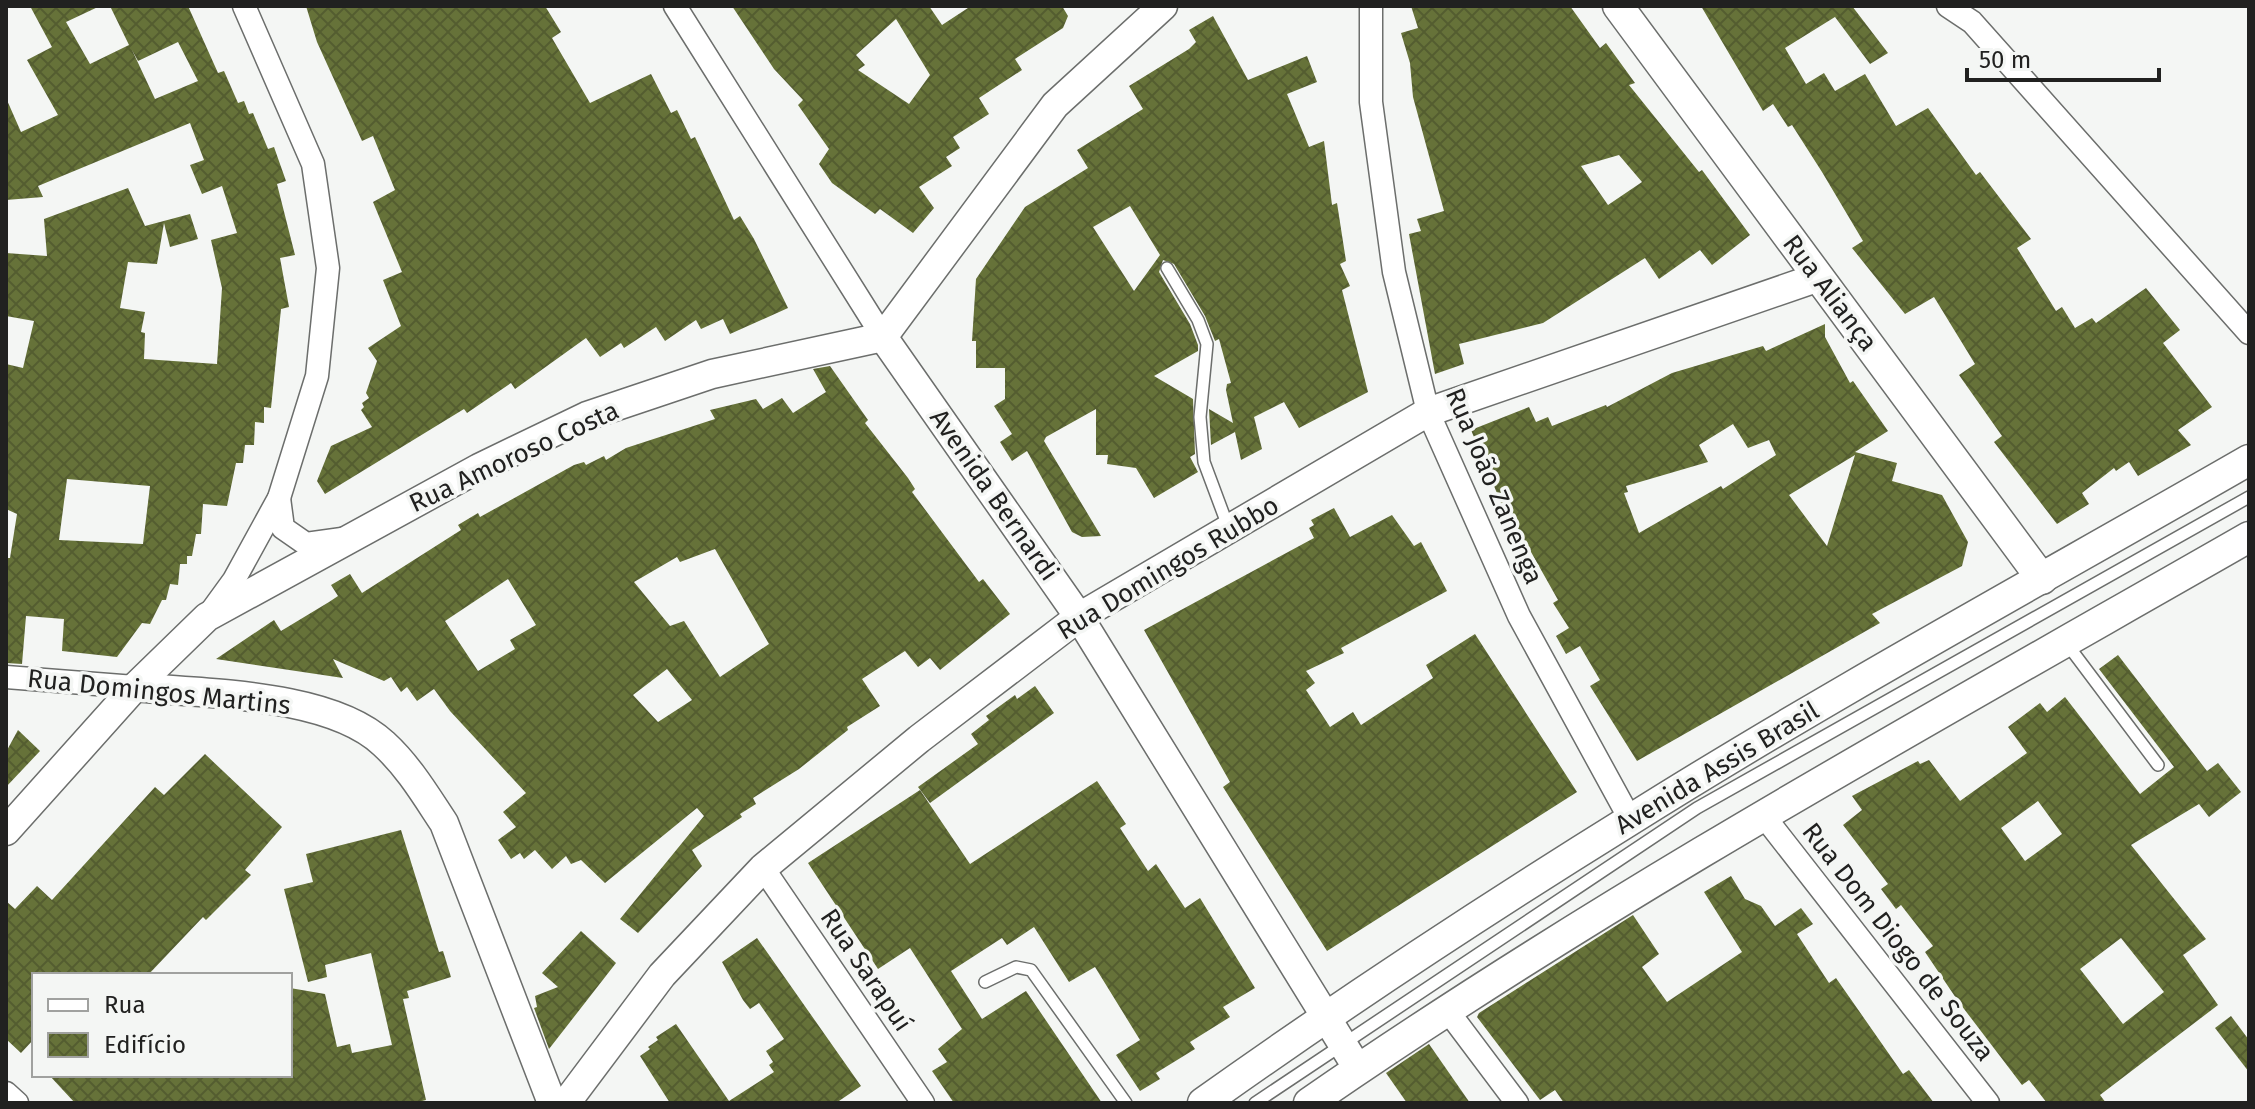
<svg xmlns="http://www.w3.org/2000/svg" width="2255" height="1109" font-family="'Fira Sans',sans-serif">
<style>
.building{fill:url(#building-cross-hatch);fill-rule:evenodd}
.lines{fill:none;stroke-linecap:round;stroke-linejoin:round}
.service-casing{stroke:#6c6e6c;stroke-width:14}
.minor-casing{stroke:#6c6e6c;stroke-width:25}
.tertiary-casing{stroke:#6c6e6c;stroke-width:31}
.secondary-casing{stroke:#6c6e6c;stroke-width:33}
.service{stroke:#fff;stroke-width:11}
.minor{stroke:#fff;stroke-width:22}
.tertiary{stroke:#fff;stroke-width:28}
.secondary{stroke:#fff;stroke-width:30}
.labels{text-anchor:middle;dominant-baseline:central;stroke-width:7;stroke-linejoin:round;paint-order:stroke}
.street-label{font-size:26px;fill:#212120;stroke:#f4f6f4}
</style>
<defs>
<pattern id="building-cross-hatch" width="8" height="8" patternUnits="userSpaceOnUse" patternTransform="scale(2)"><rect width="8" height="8" fill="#667239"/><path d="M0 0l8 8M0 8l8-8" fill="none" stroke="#545d30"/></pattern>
</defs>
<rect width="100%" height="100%" fill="#f4f6f4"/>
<g class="building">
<path d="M 30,6 L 100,6 L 66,22 L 90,64 L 129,45 L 110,6 L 188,6 L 218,73 L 224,71 L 238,103 L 244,101 L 249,114 L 253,113 L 268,149 L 274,147 L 286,181 L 277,184 L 295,255 L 280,258 L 289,307 L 281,309 L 271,408 L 264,407 L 264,423 L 255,422 L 254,445 L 245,445 L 243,463 L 236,463 L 227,506 L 203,504 L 201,534 L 196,534 L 192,556 L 187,556 L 187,564 L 180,564 L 178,585 L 170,584 L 166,600 L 162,600 L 150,624 L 142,623 L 117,657 L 62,651 L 64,619 L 26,616 L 22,664 L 6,663 L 6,558 L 10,558 L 17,514 L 6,509 L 6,364 L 23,368 L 34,321 L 6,316 L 6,253 L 47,256 L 44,219 L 128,188 L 145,226 L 190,214 L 198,239 L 170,247 L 164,223 L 157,264 L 128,262 L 120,308 L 145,312 L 141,332 L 145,333 L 144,359 L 217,364 L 222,288 L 211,240 L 237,233 L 222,186 L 202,194 L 190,165 L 204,160 L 190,123 L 38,186 L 43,197 L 6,200 L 6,98 L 21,132 L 58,115 L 27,60 L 52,47 ZM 178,42 L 198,81 L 155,99 L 132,50 L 138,61 ZM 67,479 L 150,486 L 143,544 L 59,540 Z"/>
<path d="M 306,6 L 545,6 L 561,32 L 552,38 L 590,103 L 651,74 L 671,113 L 677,110 L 691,139 L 695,137 L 734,220 L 740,216 L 754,239 L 788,308 L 730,334 L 723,319 L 701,329 L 696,320 L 665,341 L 656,327 L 624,348 L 621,343 L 600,357 L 586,338 L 515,389 L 511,383 L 467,413 L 464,409 L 325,494 L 317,481 L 331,446 L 372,427 L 361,410 L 364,407 L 362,403 L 369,398 L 366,393 L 377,361 L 368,348 L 401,326 L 383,280 L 402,272 L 373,202 L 395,190 L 373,136 L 362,141 L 317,42 Z"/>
<path d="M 732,6 L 929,6 L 942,25 L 971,6 L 1062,6 L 1068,16 L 1063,28 L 1015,59 L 1022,70 L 979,98 L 989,114 L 953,137 L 960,148 L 946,157 L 952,166 L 919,187 L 934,208 L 913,233 L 880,209 L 875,214 L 832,183 L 819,164 L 829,149 L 798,105 L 803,100 L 774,69 ZM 896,19 L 930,75 L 909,104 L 858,70 L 865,65 L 856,55 Z"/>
<path d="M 1411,6 L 1570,6 L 1600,48 L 1606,43 L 1635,83 L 1629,85 L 1699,172 L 1702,170 L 1750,235 L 1712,265 L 1700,250 L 1659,279 L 1645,258 L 1543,323 L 1459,344 L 1464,364 L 1435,374 L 1409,234 L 1421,231 L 1417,219 L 1444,211 L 1413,97 L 1410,63 L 1401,33 L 1418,28 ZM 1619,155 L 1642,182 L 1608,205 L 1581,166 Z"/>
<path d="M 1701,6 L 1852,6 L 1888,53 L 1870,64 L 1835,17 L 1843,12 L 1785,48 L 1806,84 L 1824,73 L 1835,91 L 1865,74 L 1896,126 L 1928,108 L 1976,175 L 1980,172 L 2031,239 L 2017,248 L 2056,311 L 2062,307 L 2075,328 L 2092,318 L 2096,323 L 2146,288 L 2180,330 L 2163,343 L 2212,407 L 2178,430 L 2191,445 L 2138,476 L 2129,462 L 2116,471 L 2114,468 L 2082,493 L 2089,504 L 2057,524 L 1994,442 L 2002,436 L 1959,375 L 1975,364 L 1934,297 L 1905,314 L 1852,248 L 1863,241 L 1822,172 L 1792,125 L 1788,127 L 1773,104 L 1763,111 Z"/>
<path d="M 1213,16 L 1248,80 L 1307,56 L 1317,82 L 1287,94 L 1309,147 L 1324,141 L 1332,205 L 1337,203 L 1346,261 L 1340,264 L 1350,286 L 1342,290 L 1368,392 L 1299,428 L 1284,402 L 1254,417 L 1262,449 L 1241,460 L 1235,432 L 1211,445 L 1209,409 L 1233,423 L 1226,390 L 1227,384 L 1231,383 L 1219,339 L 1215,341 L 1205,316 L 1174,264 L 1163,260 L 1159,272 L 1190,324 L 1198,345 L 1198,351 L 1154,376 L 1193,399 L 1195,454 L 1190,457 L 1198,472 L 1154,498 L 1136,468 L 1107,464 L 1108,455 L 1096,455 L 1096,409 L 1046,437 L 1044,441 L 1101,536 L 1082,537 L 1072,532 L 1027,451 L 1012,461 L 1000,442 L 1012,434 L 994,406 L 1005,399 L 1005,368 L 976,368 L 976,341 L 972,341 L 976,279 L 1025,207 L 1088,168 L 1077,150 L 1143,109 L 1129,86 L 1189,49 L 1196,42 L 1189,30 ZM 1130,206 L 1160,255 L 1134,291 L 1093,227 Z"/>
<path d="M 1825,324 L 1825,337 L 1850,383 L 1853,381 L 1888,431 L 1855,452 L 1897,463 L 1892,481 L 1942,495 L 1968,542 L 1962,566 L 1872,614 L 1880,623 L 1637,761 L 1590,686 L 1600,680 L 1580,646 L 1566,654 L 1556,636 L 1569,628 L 1553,603 L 1558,600 L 1512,518 L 1508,520 L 1471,430 L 1529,407 L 1536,422 L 1548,417 L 1552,426 L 1606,405 L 1607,407 L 1672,373 L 1763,346 L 1766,351 ZM 1733,424 L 1748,448 L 1769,440 L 1776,455 L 1723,489 L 1721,486 L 1639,533 L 1624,493 L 1628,492 L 1626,486 L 1708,462 L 1699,445 ZM 1855,455 L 1827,546 L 1789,495 Z"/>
<path d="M 830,366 L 868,420 L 865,423 L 908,478 L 915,489 L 912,492 L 979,582 L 983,579 L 1010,614 L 940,670 L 930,658 L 918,667 L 905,651 L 862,679 L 880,706 L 847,727 L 848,730 L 799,769 L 753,798 L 756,804 L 740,814 L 742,817 L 692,850 L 702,866 L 638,933 L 620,919 L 704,816 L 697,808 L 605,883 L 581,860 L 571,864 L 566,856 L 552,869 L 535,850 L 524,859 L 520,853 L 511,859 L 498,840 L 516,827 L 503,812 L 526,793 L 450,711 L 434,689 L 417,701 L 407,687 L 401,692 L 391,677 L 384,681 L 333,659 L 343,678 L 216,659 L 274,620 L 281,631 L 329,602 L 338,596 L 331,585 L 350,574 L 362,593 L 461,530 L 458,525 L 478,513 L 480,517 L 574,465 L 584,462 L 586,465 L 604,456 L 606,460 L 626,448 L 715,419 L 710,410 L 756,399 L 763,409 L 782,398 L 793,413 L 826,392 L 813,369 ZM 715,549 L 769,644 L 720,677 L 684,621 L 670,626 L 634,582 L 677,557 L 680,562 ZM 508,579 L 536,625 L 510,640 L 515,649 L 478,671 L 445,621 ZM 667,669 L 692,700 L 658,722 L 633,695 Z"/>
<path d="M 1334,508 L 1350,537 L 1392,515 L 1414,546 L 1421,542 L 1447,591 L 1341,648 L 1344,653 L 1306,671 L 1315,683 L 1306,690 L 1330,727 L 1353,712 L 1361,725 L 1433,678 L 1426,665 L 1475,634 L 1577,792 L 1327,951 L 1223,787 L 1230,782 L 1144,630 L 1314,538 L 1309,528 L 1314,525 L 1311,520 Z"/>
<path d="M 2118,655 L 2207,771 L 2218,763 L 2241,792 L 2209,817 L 2199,804 L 2131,845 L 2206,939 L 2183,955 L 2218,1005 L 2100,1095 L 2106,1103 L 2047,1103 L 2029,1080 L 2022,1085 L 1958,1001 L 1925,952 L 1933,946 L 1901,905 L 1896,909 L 1881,889 L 1888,884 L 1843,825 L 1862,810 L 1852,796 L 1918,761 L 1920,764 L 1929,760 L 1960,801 L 2027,753 L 2008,727 L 2040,703 L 2047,712 L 2065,697 L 2140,794 L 2174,767 L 2099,669 ZM 2038,801 L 2062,834 L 2025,861 L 2001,828 ZM 2121,938 L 2164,992 L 2123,1024 L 2080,969 Z"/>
<path d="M 1035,686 L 1054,713 L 930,803 L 918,787 L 978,744 L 971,734 L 989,720 L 986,716 L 1015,695 L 1017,699 Z"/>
<path d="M 18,730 L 40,751 L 6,787 L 6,752 Z"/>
<path d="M 205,754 L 282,827 L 245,870 L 251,875 L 206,920 L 203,917 L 148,975 L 34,975 L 34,1039 L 21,1053 L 6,1039 L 6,901 L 15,909 L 37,886 L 52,900 L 155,787 L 164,795 Z"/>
<path d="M 1097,781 L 1126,824 L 1120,828 L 1148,871 L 1156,864 L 1185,908 L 1200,898 L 1255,988 L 1223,1007 L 1230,1017 L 1190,1042 L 1195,1049 L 1156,1073 L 1160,1079 L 1140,1091 L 1116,1055 L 1140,1040 L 1095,967 L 1069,982 L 1034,927 L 1007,945 L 1002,938 L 951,971 L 982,1019 L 1026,991 L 1102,1103 L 954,1103 L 932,1071 L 947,1062 L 938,1049 L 962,1029 L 910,948 L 878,969 L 808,863 L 920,790 L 970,864 Z"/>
<path d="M 401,830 L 439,952 L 443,951 L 451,977 L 407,991 L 409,998 L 403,999 L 426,1100 L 414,1103 L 75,1103 L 49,1075 L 290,1075 L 290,988 L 325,994 L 337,1047 L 350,1044 L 352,1053 L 392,1045 L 371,953 L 325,965 L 327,977 L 308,982 L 284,889 L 313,882 L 306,854 Z"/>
<path d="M 1731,876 L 1745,899 L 1761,906 L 1775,926 L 1801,908 L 1813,924 L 1797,934 L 1829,983 L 1836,978 L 1903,1074 L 1909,1070 L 1934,1103 L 1564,1103 L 1555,1090 L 1540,1100 L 1477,1017 L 1479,1013 L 1633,915 L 1659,954 L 1642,967 L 1667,1002 L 1742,952 L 1704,892 Z"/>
<path d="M 581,931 L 616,963 L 549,1049 L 534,1008 L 537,1007 L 535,996 L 558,987 L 542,973 Z"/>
<path d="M 757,938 L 861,1086 L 836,1103 L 670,1103 L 640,1056 L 650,1049 L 648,1047 L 658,1040 L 656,1037 L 676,1024 L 729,1101 L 774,1072 L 769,1065 L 773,1062 L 766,1051 L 784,1039 L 759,1003 L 750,1009 L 743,1000 L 722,962 Z"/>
<path d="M 2231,1016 L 2249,1040 L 2249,1072 L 2215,1028 Z"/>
<path d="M 1429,1044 L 1470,1103 L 1407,1103 L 1386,1073 Z"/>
</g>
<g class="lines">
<defs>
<g id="service">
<path d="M 1167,268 L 1198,320 L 1207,344 L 1200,417 L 1204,462 L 1229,529"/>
<path d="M 2067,644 L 2158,765"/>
<path d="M 985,982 L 1016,967 L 1031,970 L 1126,1103"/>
<path d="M 1255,1103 L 1697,808 L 2249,497"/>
</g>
<g id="minor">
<path d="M 675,6 L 883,337"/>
<path d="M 1371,6 L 1371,102 L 1394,272 L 1428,412 L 1519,616 L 1630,819"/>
<path d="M 1948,6 L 1972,22 L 2249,333"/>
<path d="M 279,498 L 283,528 L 306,544 L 342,539"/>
<path d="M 210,613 L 234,580 L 279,498 L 317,376 L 328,268 L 313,164 L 244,6"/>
<path d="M 6,677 L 135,687"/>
<path d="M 1763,815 L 1988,1103"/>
<path d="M 763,868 L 923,1103"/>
<path d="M 1447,1010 L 1517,1103"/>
<path d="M 6,1093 L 17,1103"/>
</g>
<g id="tertiary">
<path d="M 883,337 L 1079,617 L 1358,1069"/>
<path d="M 135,687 C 206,694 330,693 384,744 C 409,767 426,796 444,823 L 552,1103"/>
<path d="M 6,831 L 135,687 L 207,617 L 479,468 L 587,416 L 712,374 L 883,337 L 1055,105 L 1163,6"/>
<path d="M 566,1103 L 662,975 L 763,868 L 919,739 L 1079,617 L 1428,412 L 1819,277"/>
</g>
<g id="secondary">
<path d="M 1618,6 L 2042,579"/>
<path d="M 1203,1103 C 1342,1004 1485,910 1630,820 C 1832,693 2042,579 2249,460"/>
<path d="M 1309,1103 C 1610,895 1931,719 2249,537"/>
</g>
</defs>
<use href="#service" class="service-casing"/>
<use href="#minor" class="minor-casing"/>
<use href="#tertiary" class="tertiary-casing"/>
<use href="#secondary" class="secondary-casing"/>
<use href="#service" class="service"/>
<use href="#minor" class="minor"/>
<use href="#tertiary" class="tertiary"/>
<use href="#secondary" class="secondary"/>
</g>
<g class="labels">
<g class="street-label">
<text transform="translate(1830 293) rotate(53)">Rua Aliança</text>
<text transform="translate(514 457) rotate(-25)">Rua Amoroso Costa</text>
<text transform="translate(1494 486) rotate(67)">Rua João Zanenga</text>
<text transform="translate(994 495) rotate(55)">Avenida Bernardi</text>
<text transform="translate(1168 568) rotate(-31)">Rua Domingos Rubbo</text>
<text transform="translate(159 692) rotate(6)">Rua Domingos Martins</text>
<text transform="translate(1717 768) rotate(-31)">Avenida Assis Brasil</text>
<text transform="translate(1898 942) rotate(52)">Rua Dom Diogo de Souza</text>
<text transform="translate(866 970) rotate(56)">Rua Sarapuí</text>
</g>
</g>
<rect width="2255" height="1109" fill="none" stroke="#212120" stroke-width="16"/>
<rect x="32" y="973" width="260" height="104" fill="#f4f6f4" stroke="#a0a19f" stroke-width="2"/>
<rect x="48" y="999" width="40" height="12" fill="#ffffff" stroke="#a0a19f" stroke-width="2"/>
<text x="104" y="1013" font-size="24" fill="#212120">Rua</text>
<rect x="48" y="1033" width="40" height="24" fill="url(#building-cross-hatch)" stroke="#a0a19f" stroke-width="2"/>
<text x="104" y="1053" font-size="24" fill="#212120">Edifício</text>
<path d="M1967 68v12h192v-12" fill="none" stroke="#212120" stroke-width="4"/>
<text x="1979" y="68" font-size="24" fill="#212120" stroke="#f4f6f4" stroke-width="6" paint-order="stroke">50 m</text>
</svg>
